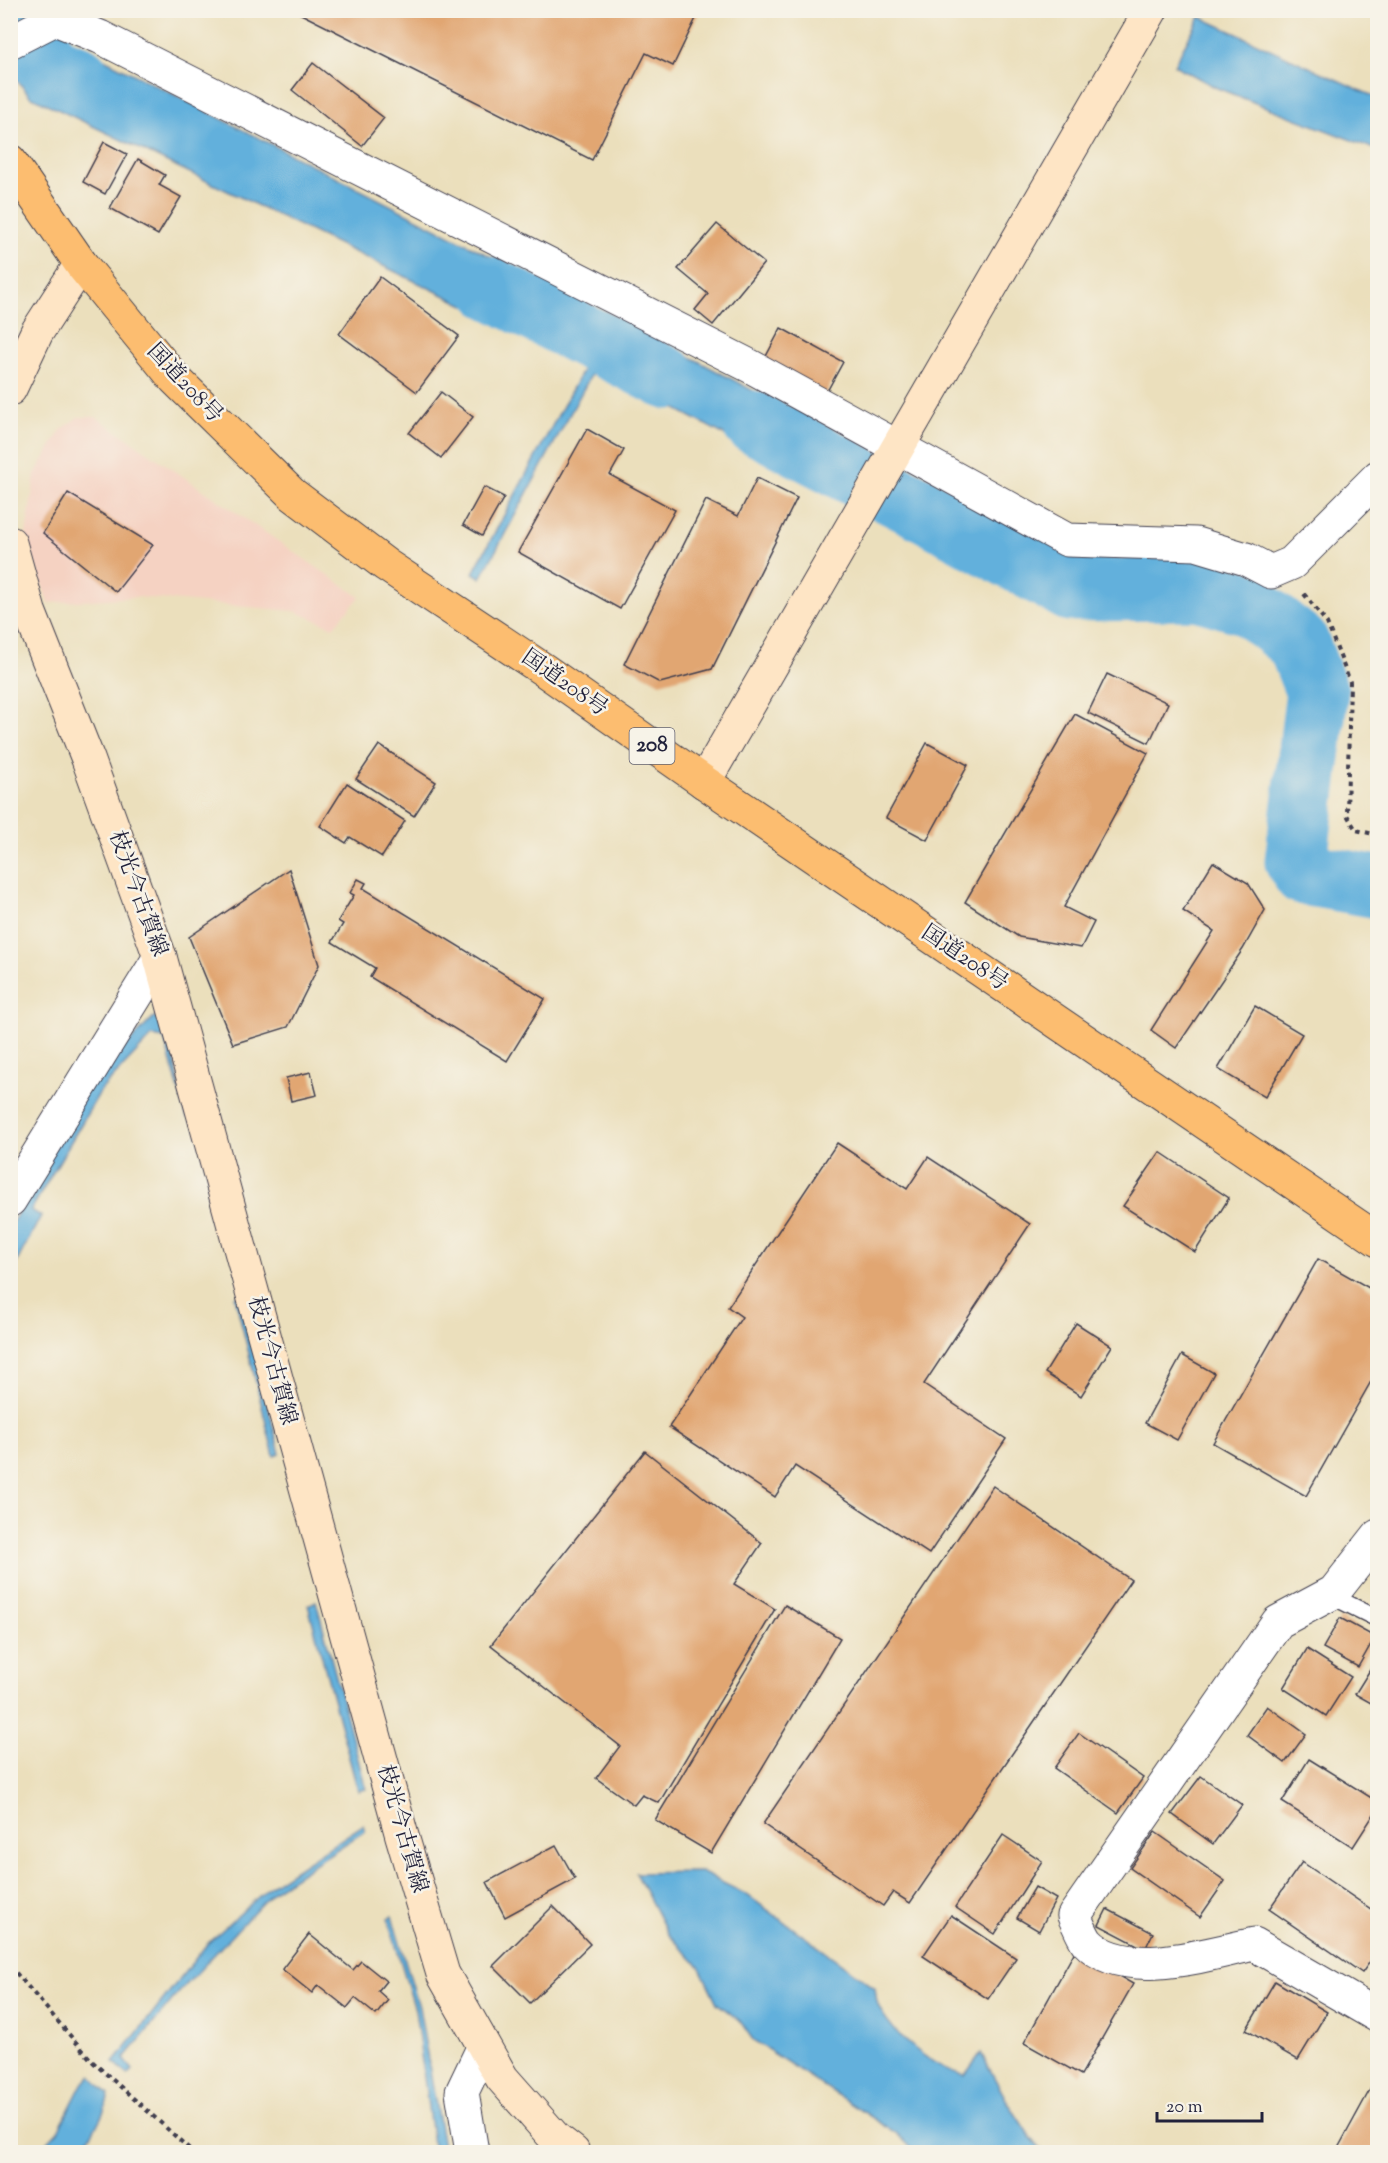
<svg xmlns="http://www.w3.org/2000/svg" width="1388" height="2163" font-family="'Sorts Mill Goudy','Noto Serif JP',serif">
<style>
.built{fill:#f5d2c2}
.water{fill:#62b0dc;stroke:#42698c;stroke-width:1.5}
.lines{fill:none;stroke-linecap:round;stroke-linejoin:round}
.river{stroke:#62b0dc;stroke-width:63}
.building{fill:#e1a672}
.lane-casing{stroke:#403e4e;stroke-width:19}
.street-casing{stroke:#403e4e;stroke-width:35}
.secondary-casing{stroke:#403e4e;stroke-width:35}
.highway-casing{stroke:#403e4e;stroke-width:35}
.path{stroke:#403e4e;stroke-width:4;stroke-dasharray:4.5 4.5;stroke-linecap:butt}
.lane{stroke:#fff;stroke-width:16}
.street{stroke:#fff;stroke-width:33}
.secondary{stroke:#fee5c5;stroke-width:33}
.highway{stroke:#fcbd6f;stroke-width:33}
.labels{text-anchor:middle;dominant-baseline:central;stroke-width:5;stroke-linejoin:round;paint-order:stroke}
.shield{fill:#f7f3e8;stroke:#62616f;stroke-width:1.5}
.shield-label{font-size:21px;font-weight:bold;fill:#22223b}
.street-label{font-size:22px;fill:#22223b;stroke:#f7f3e8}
</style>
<rect width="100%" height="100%" fill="#f7f3e8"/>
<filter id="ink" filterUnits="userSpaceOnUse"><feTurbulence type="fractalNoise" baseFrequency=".0167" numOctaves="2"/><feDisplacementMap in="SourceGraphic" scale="12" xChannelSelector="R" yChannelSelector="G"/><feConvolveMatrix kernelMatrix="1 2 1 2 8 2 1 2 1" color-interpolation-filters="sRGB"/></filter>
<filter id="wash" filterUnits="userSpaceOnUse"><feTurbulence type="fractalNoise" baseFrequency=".008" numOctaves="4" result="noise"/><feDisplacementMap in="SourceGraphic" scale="24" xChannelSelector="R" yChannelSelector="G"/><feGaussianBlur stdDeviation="1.35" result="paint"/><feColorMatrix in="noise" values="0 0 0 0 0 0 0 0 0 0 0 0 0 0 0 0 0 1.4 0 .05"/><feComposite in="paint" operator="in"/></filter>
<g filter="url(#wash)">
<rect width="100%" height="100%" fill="#ebdfbc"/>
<path class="built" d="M 78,417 L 96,417 L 360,597 L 333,627 L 294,611 L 137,597 L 48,603 L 26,535 L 35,474 L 61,430 Z"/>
<g class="water">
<path d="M 1200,17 L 1377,98 L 1377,150 L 1217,88 L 1174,65 Z"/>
<path d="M 59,36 L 582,303 L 558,350 L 30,96 L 11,73 L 10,61 Z"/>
<path d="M 605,311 L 841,438 L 816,484 L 596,366 L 481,578 L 473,573 L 585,365 L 577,361 Z"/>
<path d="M 164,1014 L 187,1118 L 164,1038 L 152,1036 L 101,1090 L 31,1210 L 41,1216 L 11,1273 L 11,1225 L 91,1082 L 153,1018 Z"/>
<path d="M 240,1294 L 280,1454 L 274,1456 L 235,1297 Z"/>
<path d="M 316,1601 L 366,1789 L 358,1791 L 308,1605 Z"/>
<path d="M 363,1825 L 365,1831 L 273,1891 L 174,1998 L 124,2059 L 133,2070 L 128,2075 L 114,2062 L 207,1944 L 269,1887 Z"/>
<path d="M 701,1872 L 747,1895 L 875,1988 C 876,1994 876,2002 879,2007 C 892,2034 935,2070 965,2075 L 981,2053 L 1007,2101 L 1031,2138 L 1044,2152 L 916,2152 L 896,2133 L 753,2040 L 740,2021 L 717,2003 L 699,1966 L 668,1934 L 636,1873 Z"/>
<path d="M 392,1916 L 419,2007 L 444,2152 L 434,2152 L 415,2010 L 388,1919 Z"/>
<path d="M 91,2076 L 109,2095 C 103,2118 93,2134 78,2152 L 38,2152 L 58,2131 L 82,2084 Z"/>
</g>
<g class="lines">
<g class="river">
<path d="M 24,10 L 48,65 L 79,77"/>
<path d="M 491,288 L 667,378"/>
<path d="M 753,422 L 924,510 L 1070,590 L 1197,589 L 1248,604 L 1298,643 L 1317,692 L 1296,861 L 1304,874 L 1378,887"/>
</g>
</g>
<g id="blocks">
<g class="building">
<path d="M 293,10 L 700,10 L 673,66 L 646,53 L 592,160 Z"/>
<path d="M 313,63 L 384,118 L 362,146 L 292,90 Z"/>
<path d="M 104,142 L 127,154 L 105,194 L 83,182 Z"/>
<path d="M 138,159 L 165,175 L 159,185 L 181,197 L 158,235 L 110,208 Z"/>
<path d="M 717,224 L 764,263 L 713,325 L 695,310 L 708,294 L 678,269 Z"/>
<path d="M 380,277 L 459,336 L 417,392 L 339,334 Z"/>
<path d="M 781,328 L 843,362 L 825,395 L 763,362 Z"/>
<path d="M 441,392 L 473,417 L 441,458 L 409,433 Z"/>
<path d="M 587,429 L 624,450 L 610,475 L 675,510 L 620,609 L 518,552 Z"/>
<path d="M 757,478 L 797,498 L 712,669 L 660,683 L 624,664 L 706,500 L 738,516 Z"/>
<path d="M 484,487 L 504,497 L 482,536 L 463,525 Z"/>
<path d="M 68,493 L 153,545 L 116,592 L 43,533 Z"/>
<path d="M 1107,674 L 1168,703 L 1149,743 L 1088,713 Z"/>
<path d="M 1075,714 L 1148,753 L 1064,907 L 1094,922 L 1081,948 L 1019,937 L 965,902 Z"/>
<path d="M 927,743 L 968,765 L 927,840 L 886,818 Z"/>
<path d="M 379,745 L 436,782 L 414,816 L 356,779 Z"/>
<path d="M 347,783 L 405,821 L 382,857 L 350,837 L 346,843 L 320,826 Z"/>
<path d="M 1213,862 L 1248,883 L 1265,910 L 1243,949 L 1176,1048 L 1151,1030 L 1214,931 L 1183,911 Z"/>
<path d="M 289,869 L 319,965 L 288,1027 L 233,1044 L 189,937 Z"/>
<path d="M 358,879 L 366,883 L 363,888 L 545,999 L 507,1061 L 370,977 L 375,968 L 332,942 L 343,924 L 338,921 L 354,895 L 350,893 Z"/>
<path d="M 1255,1006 L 1302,1034 L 1265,1097 L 1218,1069 Z"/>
<path d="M 311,1072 L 317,1095 L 291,1101 L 286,1078 Z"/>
<path d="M 837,1143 L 907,1189 L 928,1157 L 1030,1224 L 924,1384 L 1006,1439 L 929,1554 L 795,1466 L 775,1497 L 669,1427 L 742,1317 L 728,1307 Z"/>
<path d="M 1160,1152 L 1229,1198 L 1195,1252 L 1123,1206 Z"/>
<path d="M 1318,1259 L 1378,1293 L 1378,1369 L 1306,1496 L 1213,1443 Z"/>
<path d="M 1076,1323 L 1112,1346 L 1081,1396 L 1045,1373 Z"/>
<path d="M 1182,1355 L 1214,1373 L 1177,1440 L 1145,1423 Z"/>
<path d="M 645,1451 L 762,1543 L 734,1584 L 775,1609 L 659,1803 L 642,1795 L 634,1805 L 596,1778 L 620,1746 L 491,1645 Z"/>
<path d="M 993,1486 L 1131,1580 L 910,1903 L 893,1892 L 883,1906 L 763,1824 Z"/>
<path d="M 785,1605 L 840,1638 L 711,1853 L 655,1820 Z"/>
<path d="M 1340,1618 L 1375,1637 L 1358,1667 L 1323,1648 Z"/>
<path d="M 1307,1649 L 1351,1677 L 1326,1716 L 1283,1688 Z"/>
<path d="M 1378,1657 L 1378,1707 L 1355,1694 Z"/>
<path d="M 1267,1706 L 1306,1734 L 1285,1763 L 1247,1735 Z"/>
<path d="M 1079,1733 L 1143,1778 L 1118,1813 L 1054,1768 Z"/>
<path d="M 1309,1759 L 1378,1802 L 1378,1808 L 1353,1847 L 1282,1802 Z"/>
<path d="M 1201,1776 L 1242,1805 L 1213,1844 L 1172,1814 Z"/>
<path d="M 1155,1832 L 1225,1881 L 1200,1917 L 1130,1868 Z"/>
<path d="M 1003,1835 L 1042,1861 L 995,1934 L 955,1907 Z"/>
<path d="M 556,1845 L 575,1879 L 505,1917 L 487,1882 Z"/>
<path d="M 1302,1862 L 1378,1914 L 1378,1950 L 1362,1973 L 1269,1909 Z"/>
<path d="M 1035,1887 L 1056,1899 L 1039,1931 L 1017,1918 Z"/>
<path d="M 553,1906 L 590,1944 L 530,2003 L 493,1966 Z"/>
<path d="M 1107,1909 L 1153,1933 L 1145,1949 L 1099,1925 Z"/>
<path d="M 951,1915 L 1016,1958 L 988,1999 L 923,1956 Z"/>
<path d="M 309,1934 L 353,1970 L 361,1961 L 386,1981 L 378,1991 L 388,2000 L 376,2015 L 355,1998 L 347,2008 L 318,1985 L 312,1993 L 282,1969 Z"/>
<path d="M 1075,1951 L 1133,1984 L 1081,2075 L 1024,2043 Z"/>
<path d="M 1275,1981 L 1327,2012 L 1298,2060 L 1246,2030 Z"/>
<path d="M 1378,2075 L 1378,2152 L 1342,2152 L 1337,2150 Z"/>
</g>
</g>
</g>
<g filter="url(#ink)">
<use href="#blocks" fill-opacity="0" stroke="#403e4e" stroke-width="1.5"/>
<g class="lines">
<defs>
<path id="lane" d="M 1330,1595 L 1378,1619"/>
<g id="street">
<path d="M 10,42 L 55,19 L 100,37 L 750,366 L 1067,540 L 1196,544 L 1246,559 L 1271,572 L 1292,563 L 1378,477"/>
<path d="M 10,1200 L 160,957"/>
<path d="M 1378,1536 L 1334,1592 L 1278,1622 L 1074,1916 C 1078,1924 1082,1935 1087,1942 C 1123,1981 1209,1954 1254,1944 L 1378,2016"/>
<path d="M 472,2152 L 462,2092 L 483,2048"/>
</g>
<g id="secondary">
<path d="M 10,389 L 37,332 L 81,264"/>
<path d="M 10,543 L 29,611 L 88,759 L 160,957 L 402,1836 L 443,1974 L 502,2078 L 555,2138 L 573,2152"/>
<path d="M 704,782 L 1151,10"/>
</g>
<path id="highway" d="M 10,161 L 81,264 L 175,379 L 292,494 L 386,565 L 544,670 L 704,782 L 1378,1240"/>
</defs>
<use href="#lane" class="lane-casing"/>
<use href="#street" class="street-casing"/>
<use href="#secondary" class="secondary-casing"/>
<use href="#highway" class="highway-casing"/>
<g class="path">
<path d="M 1304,594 L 1327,623 L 1350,682 L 1347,815 L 1356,830 L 1378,835"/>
<path d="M 10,1966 L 93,2062 L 193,2152"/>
</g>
<use href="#lane" class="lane"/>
<use href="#street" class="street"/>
<use href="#secondary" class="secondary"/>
<use href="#highway" class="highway"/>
</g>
</g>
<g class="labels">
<rect class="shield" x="629.5" y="728" width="45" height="36" rx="4.5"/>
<g class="shield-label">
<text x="652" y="746">208</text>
</g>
<g class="street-label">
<text transform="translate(184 384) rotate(47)">国道208号</text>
<text transform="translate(564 684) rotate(35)">国道208号</text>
<text transform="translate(137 894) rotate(70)">枝光今古賀線</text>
<text transform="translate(964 959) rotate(34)">国道208号</text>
<text transform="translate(271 1361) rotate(75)">枝光今古賀線</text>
<text transform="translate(401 1829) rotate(74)">枝光今古賀線</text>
</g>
</g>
<rect width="1388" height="2163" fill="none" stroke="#f7f3e8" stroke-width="36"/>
<path d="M1157 2112v9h105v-9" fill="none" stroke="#22223b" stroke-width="3"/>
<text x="1166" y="2112" font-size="18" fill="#22223b" stroke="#f7f3e8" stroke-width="4.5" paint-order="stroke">20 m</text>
</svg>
